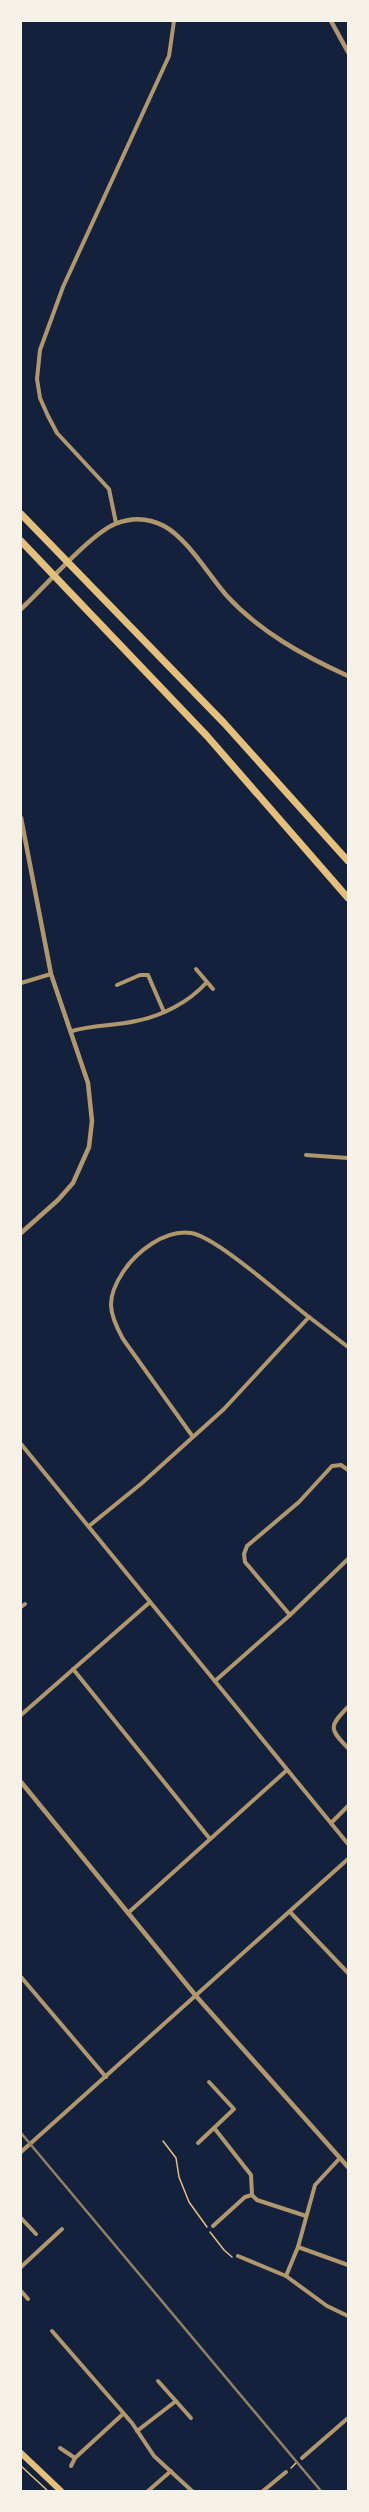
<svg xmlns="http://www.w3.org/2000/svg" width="369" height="2512" font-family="Ubuntu,sans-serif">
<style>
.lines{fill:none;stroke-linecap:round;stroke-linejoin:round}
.path{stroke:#e5c07b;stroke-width:1.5}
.minor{stroke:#b1986c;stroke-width:4}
.tertiary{stroke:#b1986c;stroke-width:4.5}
.primary{stroke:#e5c07b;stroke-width:6}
.motorway{stroke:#e5c07b;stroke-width:7}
.rail{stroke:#918062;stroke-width:2.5}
</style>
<rect width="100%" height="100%" fill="#14213d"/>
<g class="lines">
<g class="path">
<path d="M 163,2141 L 176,2158 L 179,2177 L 189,2202 L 207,2227"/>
<path d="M 210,2232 L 224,2250 L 232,2257"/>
<path d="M 21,2466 L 48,2491"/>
<path d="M 291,2468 L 297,2462"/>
</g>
<g class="minor">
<path d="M 116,523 L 109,489 L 57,433 L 48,416 L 40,398 L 37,379 L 40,350 L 63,287 L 169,56 L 174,21"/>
<path d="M 196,969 L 213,989"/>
<path d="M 21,983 L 51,974"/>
<path d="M 117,985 L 140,975 L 148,975 L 164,1012"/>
<path d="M 72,1031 C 93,1025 114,1026 136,1021 C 162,1016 189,1002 206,983"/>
<path d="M 306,1155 L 348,1158"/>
<path d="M 309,1317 L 348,1347"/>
<path d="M 21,1444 L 348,1844"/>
<path d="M 89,1526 L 142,1483 L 224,1409 L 309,1317 C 285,1299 217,1237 191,1233 C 165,1229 136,1252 123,1272 C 106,1298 108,1312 123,1339 L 193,1437"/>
<path d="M 21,1607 L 25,1604"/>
<path d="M 290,1615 L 245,1562 L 244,1554 L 247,1546 L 299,1502 L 332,1466 L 341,1465 L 348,1470"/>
<path d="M 73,1669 L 210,1839"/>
<path d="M 215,1681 L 290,1615 L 348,1559"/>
<path d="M 348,1707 C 329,1726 329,1729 348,1748"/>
<path d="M 21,1715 L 150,1602"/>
<path d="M 331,1823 L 348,1806"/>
<path d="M 290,1912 L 348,1973"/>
<path d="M 128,1913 L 287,1770"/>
<path d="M 21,1977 L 106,2077"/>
<path d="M 215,2129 L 251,2175 L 252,2195 L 257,2200 L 306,2216"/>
<path d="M 198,2143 L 234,2109 L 209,2082"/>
<path d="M 21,2152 L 348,1859"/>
<path d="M 21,2218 L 36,2234"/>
<path d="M 213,2226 L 245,2197 L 252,2195"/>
<path d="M 298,2247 L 348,2265"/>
<path d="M 238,2256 L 286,2276 L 327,2306 L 348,2316"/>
<path d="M 21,2267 L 62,2229"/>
<path d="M 286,2276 L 298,2247 L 315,2185 L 340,2158"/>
<path d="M 21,2291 L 28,2299"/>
<path d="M 52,2331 L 132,2423 L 154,2456 L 192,2491"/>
<path d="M 158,2381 L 191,2418"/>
<path d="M 137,2431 L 176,2401"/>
<path d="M 60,2448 L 75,2458 L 123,2414"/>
<path d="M 302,2458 L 348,2418"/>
<path d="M 71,2466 L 75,2458"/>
<path d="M 148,2491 L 171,2471"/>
<path d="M 263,2491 L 286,2472"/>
</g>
<g class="tertiary">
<path d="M 331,21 L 348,52"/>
<path d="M 21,609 C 44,588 89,535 115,524 C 132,517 149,518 164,526 C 188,539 209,576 227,596 C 260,632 304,656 348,676"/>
<path d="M 21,818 L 51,974 L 88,1083 L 92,1121 L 89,1147 L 73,1183 L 58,1200 L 21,1233"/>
<path d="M 21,1782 L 196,1996 L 348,2167"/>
</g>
<path class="primary" d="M 21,2453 L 61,2491"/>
<g class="motorway">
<path d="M 21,514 L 224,723 L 348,861"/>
<path d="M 21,541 L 207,736 L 348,898"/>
</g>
<path class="rail" d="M 21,2133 L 321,2491"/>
</g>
<rect width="369" height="2512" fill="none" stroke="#f6f1e7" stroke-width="44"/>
</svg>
